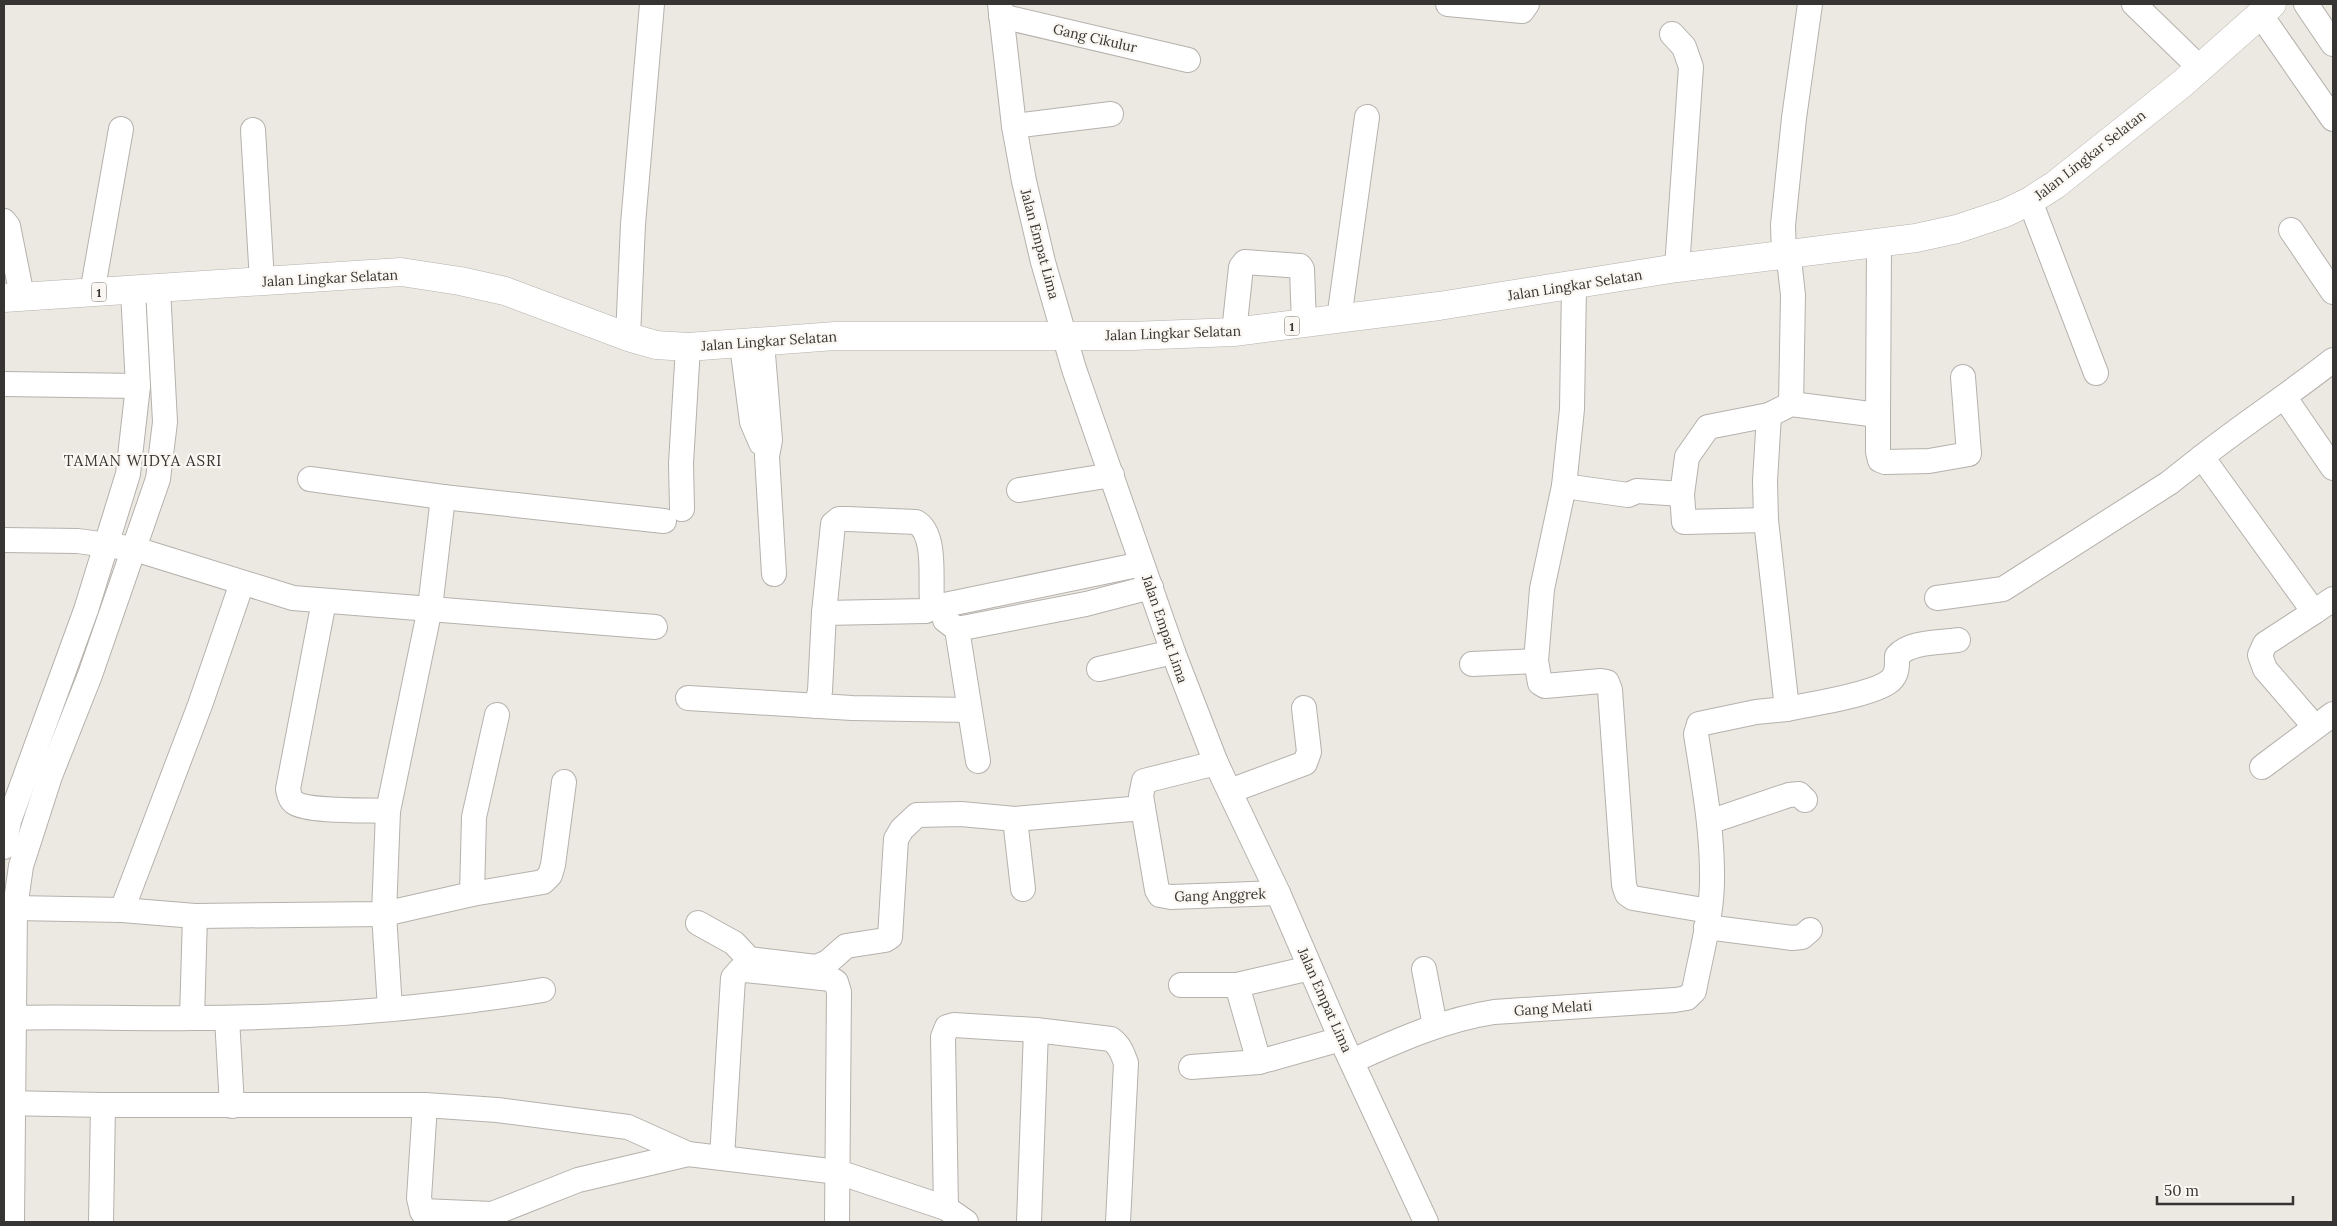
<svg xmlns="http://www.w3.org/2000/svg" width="2337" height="1226" font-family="Lora,serif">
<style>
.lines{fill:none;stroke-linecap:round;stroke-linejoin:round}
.minor-casing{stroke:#b5b1ac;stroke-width:26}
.highway-casing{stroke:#b5b1ac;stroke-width:29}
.minor{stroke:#fff;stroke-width:24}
.highway{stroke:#fff;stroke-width:28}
.labels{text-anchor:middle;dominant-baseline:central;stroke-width:4.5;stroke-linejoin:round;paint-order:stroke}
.shield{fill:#faf6f1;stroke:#716f6c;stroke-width:1}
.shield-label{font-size:12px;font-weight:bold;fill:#363533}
.street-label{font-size:14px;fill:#363533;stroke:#faf6f1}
.neighbourhood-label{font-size:15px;letter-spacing:1px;fill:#363533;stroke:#faf6f1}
</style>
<rect width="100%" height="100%" fill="#ece9e3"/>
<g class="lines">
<defs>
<g id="minor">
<path d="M 1000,4 L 1014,126 L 1024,181 L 1043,262 L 1074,369 L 1173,652 L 1216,763 L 1278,893 L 1341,1039 L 1426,1222"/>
<path d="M 1448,4 L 1522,11 L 1527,4"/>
<path d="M 2134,4 L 2200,68"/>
<path d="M 2306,4 L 2333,44"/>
<path d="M 2260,14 L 2333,119"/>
<path d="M 1001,16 L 1188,60"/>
<path d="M 1672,34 L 1684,47 L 1691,67 L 1677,268"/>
<path d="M 1014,126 L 1111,114"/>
<path d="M 253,130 L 262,281"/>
<path d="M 2030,201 L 2096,373"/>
<path d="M 4,221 L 8,226 L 22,296"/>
<path d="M 2291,230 L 2333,292"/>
<path d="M 1574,285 L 1572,409 L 1564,486 L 1542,589 L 1536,661 L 1540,683 L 1545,686 L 1601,681 L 1607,682 L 1610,690 L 1624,885 L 1627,894 L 1633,898 L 1709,911"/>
<path d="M 92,293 L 121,129"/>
<path d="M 1339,319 L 1367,117"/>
<path d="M 1234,332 L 1241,267 L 1245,262 L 1300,266 L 1302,269 L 1304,324"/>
<path d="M 628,337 L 633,224 L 652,4"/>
<path d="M 762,342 L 770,440 L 767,456 L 774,574"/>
<path d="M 742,345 L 752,422 L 761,443"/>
<path d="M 2333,360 C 2290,394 2245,423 2202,457 L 2314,612 L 2333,599"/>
<path d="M 4,384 L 138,386"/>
<path d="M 2285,398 L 2333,468"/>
<path d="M 1791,404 L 1793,295 L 1790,268 L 1784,255 L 1783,225 L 1794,118 L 1810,4"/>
<path d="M 1878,415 L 1879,244"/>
<path d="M 310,479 L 443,497 L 430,608 L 388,811 L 384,914 L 390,1009"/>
<path d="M 1564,486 L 1628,495 L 1637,491 L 1682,494 L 1687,457 L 1708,427 L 1769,415 L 1791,404 L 1878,415 L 1878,452 L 1880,460 L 1885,462 L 1929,461 L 1969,454 L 1963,377"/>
<path d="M 1019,490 L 1112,475"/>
<path d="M 1682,494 L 1684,522 L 1766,520"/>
<path d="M 443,497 L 664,521"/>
<path d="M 682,509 L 681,463 L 688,347"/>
<path d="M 4,540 L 78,541 L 135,549 L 293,598 L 655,627"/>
<path d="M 1937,598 L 2003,589 L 2169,483 L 2202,457"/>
<path d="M 324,601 L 288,789 C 289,794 290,800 295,803 C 309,812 369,810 388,811"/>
<path d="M 2314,612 L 2265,644 L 2260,655 L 2265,669 L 2315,727"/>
<path d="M 824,613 L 926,611 L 930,608 L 1142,564"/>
<path d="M 945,620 L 957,629 L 978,761"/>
<path d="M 957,629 L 1086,604 L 1151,587"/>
<path d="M 1472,664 L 1536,661"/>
<path d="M 1099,669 L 1173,652"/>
<path d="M 688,698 L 852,708 L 969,710"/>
<path d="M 816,706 L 820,691 L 824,613 L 833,524 L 839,519 L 848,519 L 916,522 C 937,534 930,579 932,602 L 930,608"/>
<path d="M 1787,709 C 1811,704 1873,695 1890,681 C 1898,674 1897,665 1897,656 C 1910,641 1940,643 1958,640"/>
<path d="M 1216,763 L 1144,781 L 1141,796 L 1157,890 L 1160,895 L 1171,897 L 1278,893"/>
<path d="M 2262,767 L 2333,714"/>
<path d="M 1230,791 L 1305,763 L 1309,752 L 1304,708"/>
<path d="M 1015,819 L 1023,889"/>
<path d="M 1709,822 L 1789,795 L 1799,794 L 1805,800"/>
<path d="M 4,847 L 9,821 L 86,610 L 128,474 L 138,386 L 133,291"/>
<path d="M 472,894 L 474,817 L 497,715"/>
<path d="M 15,908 L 122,910 L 195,916 L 384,914 L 472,894 L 543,882 L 550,875 L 553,865 L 564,782"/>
<path d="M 122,910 L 200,705 L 242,583"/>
<path d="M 698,923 L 734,943 L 749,959 L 816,967 L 828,962 L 846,946 L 885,940 L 890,937 L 896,839 L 902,829 L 917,815 L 961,814 L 1015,819 L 1143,808"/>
<path d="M 1706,927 L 1792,938 L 1802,937 L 1810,930"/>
<path d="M 1424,969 L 1435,1026"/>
<path d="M 1181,985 L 1237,985 L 1310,968"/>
<path d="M 1237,985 L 1259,1062"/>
<path d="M 4,1018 C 67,1016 130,1019 193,1018 C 310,1018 427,1009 543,990"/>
<path d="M 192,1018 L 195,916"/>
<path d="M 227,1018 L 232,1106"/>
<path d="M 1352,1061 C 1399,1040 1443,1020 1494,1012 L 1675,1000 L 1687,998 L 1694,991 C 1701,953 1713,913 1712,874 C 1712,827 1703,780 1696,734 L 1699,724 L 1756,712 L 1787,709 L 1766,520 L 1765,481 L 1769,415"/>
<path d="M 1191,1067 L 1259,1062 L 1341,1039"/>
<path d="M 4,1103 L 103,1105 L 425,1105 L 497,1110 L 628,1127 L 688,1154 L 838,1172 L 946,1208 L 966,1222"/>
<path d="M 425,1105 L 419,1198 L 422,1211 L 429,1222"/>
<path d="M 722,1157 L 733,978 L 740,970 L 745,970 L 831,979 L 836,982 L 839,992 L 837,1222"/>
<path d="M 946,1208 L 943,1037 L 947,1027 L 954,1025 L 1036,1030 L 1111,1039 C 1120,1046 1122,1052 1126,1063 L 1118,1222"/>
<path d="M 422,1211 L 492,1214"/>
<path d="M 12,1222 L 15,908 L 21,866 L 50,776 L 90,675 L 158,479 L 165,422 L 158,289"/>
<path d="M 101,1222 L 103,1105"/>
<path d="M 484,1222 L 492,1214 L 578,1180 L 688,1154"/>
<path d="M 1029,1222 L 1036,1030"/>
</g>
<path id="highway" d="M 4,298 L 401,272 L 460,281 L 505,291 L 628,337 L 656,345 L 688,347 L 835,336 L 1132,336 L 1234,332 L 1439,306 L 1677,268 L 1916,238 L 1957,229 L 2005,213 L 2030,201 L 2055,185 L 2183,83 L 2272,4"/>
</defs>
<use href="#minor" class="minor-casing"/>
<use href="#highway" class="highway-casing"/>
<use href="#minor" class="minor"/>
<use href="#highway" class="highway"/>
</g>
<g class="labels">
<g class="shield">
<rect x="91.5" y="282.5" width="15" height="19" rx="4"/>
<rect x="1284.5" y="316.5" width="15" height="19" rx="4"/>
</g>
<g class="shield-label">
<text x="99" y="292">1</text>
<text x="1292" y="326">1</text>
</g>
<g class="street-label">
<text transform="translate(1095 38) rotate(13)">Gang Cikulur</text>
<text transform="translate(2090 155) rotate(-38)">Jalan Lingkar Selatan</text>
<text transform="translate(1040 244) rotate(75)">Jalan Empat Lima</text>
<text transform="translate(330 278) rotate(-3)">Jalan Lingkar Selatan</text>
<text transform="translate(1575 285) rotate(-9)">Jalan Lingkar Selatan</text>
<text transform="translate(1173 333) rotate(-2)">Jalan Lingkar Selatan</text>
<text transform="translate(769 341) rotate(-4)">Jalan Lingkar Selatan</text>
<text transform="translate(1165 629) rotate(71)">Jalan Empat Lima</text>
<text transform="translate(1220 895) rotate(-2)">Gang Anggrek</text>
<text transform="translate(1325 1000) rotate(66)">Jalan Empat Lima</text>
<text transform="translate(1553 1008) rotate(-4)">Gang Melati</text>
</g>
<g class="neighbourhood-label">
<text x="143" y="460">TAMAN WIDYA ASRI</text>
</g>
</g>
<rect width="2337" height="1226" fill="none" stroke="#363533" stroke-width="10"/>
<path d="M2157 1196v8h136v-8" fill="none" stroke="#363533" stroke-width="2.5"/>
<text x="2164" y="1196" font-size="15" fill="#363533" stroke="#faf6f1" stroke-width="4" paint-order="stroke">50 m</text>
</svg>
